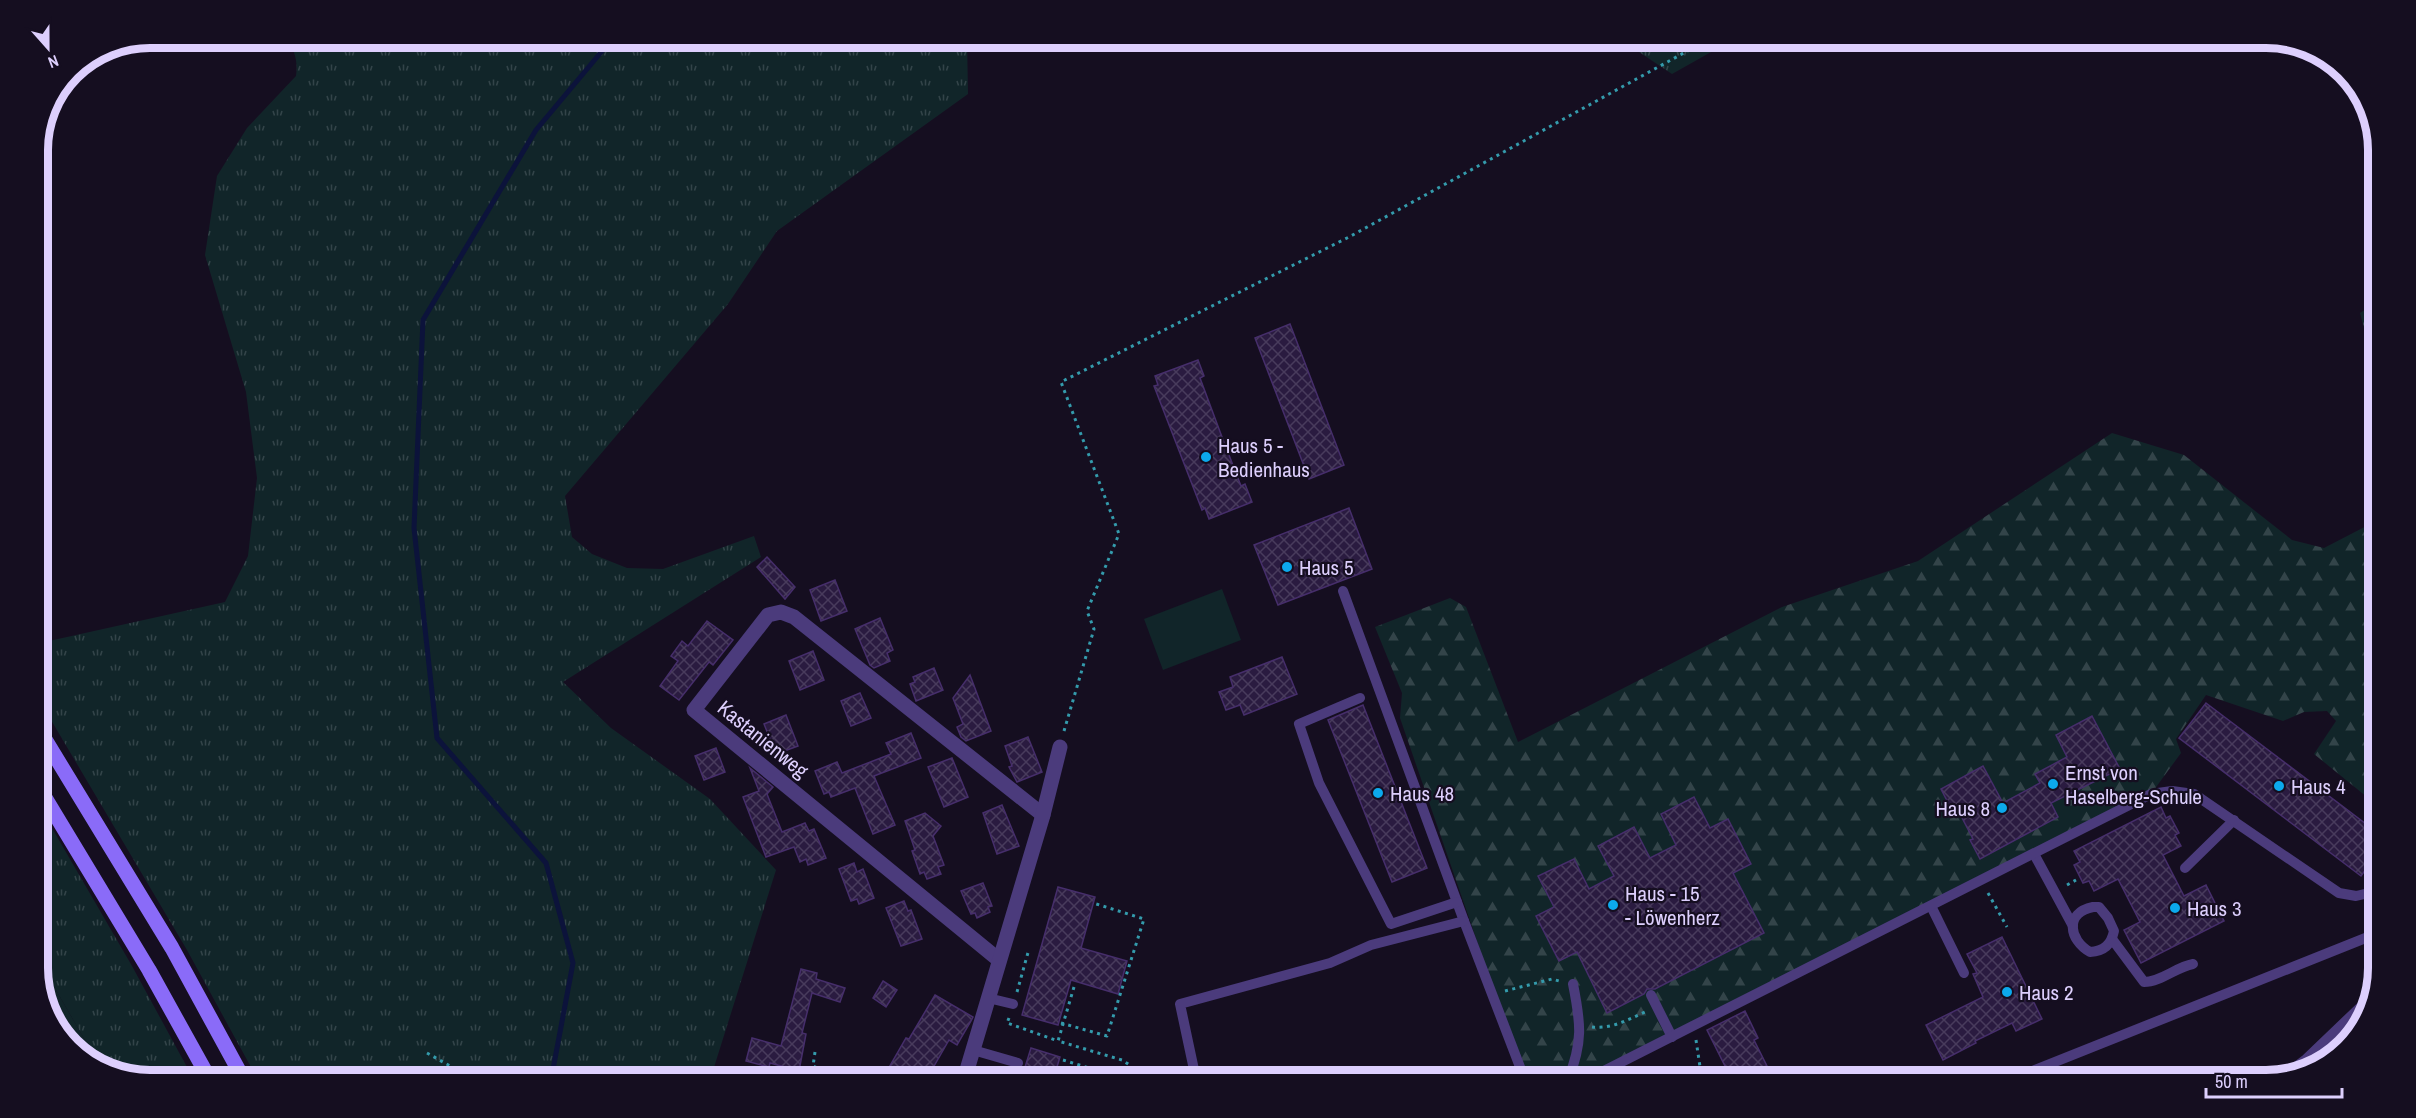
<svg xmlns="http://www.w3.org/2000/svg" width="2416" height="1118" font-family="'Archivo Narrow',sans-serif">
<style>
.grass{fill:url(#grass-tufts)}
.forest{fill:url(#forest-firs)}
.green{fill:#112529}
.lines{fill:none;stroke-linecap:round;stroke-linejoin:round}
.stream{stroke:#0c133b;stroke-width:5}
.building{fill:url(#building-cross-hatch);stroke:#462e6b;stroke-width:1.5}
.path{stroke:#349bac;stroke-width:3;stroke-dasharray:3 4.5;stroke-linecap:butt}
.lane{stroke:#4b3b7c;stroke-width:10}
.street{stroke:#4b3b7c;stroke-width:15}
.secondary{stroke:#8a6bf8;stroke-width:15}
.poi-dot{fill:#0ca9ec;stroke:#150e20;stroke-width:2}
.labels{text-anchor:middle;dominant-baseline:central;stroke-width:4.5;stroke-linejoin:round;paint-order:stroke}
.poi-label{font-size:21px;fill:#ddcffd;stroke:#150e20;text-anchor:start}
.street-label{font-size:21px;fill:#ddcffd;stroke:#150e20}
.rim{fill:none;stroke:#ddcffd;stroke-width:8}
</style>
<defs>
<pattern id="grass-tufts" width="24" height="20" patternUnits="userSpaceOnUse" patternTransform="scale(1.5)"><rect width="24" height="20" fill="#112529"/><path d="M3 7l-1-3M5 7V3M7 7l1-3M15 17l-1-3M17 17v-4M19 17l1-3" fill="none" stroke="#334449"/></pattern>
<pattern id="forest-firs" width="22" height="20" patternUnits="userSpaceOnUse" patternTransform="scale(1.5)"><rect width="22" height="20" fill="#112529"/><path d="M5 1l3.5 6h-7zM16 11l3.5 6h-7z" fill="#334449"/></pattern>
<pattern id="building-cross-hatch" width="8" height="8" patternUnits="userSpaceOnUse" patternTransform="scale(1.5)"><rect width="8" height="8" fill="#2a1b40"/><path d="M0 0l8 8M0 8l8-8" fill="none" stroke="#483b5c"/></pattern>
</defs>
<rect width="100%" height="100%" fill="#150e20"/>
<g class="grass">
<path d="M 286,38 L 967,38 L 968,94 L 777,231 L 728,304 L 565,496 L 572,537 L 592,554 L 627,568 L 663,569 L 754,536 L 761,557 L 563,682 L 611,728 L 710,799 L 776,870 L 710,1080 L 258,1080 L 187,950 L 38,698 L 38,640 L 40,643 L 225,602 L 248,556 L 257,478 L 246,392 L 205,255 L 217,176 L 247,128 L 296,76 C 298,62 295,49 286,38 Z"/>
<path d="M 1664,38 L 1736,38 L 1672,74 L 1639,52 Z"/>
<path d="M 38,804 L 132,966 L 194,1080 C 168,1080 121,1083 100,1066 L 38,959 Z"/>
</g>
<g class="forest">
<path d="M 2378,301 L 2378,369 L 2370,351 L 2360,313 Z"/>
<path d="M 2112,433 L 2184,455 L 2292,540 L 2324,548 L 2378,520 L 2378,806 L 2314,754 L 2336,721 L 2327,711 L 2304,712 L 2283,721 L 2206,695 L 2176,739 L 2181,753 L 2151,794 L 1586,1080 L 1525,1080 L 1400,718 L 1402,693 L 1375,627 L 1450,598 L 1466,607 L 1518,742 L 1782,607 L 1918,561 Z"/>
</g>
<g class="green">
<path d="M 1222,589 L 1241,640 L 1163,670 L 1144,619 Z"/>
<path d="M 38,959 L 100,1066 L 57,1031 L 38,976 Z"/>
</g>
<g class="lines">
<path class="stream" d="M 551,1080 L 573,963 L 546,863 L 437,738 L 414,528 L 423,320 L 536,130 L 613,38"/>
</g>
<g class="building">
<path d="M 1290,324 L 1344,465 L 1309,479 L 1255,338 Z"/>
<path d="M 1198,360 L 1204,376 L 1200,378 L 1222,437 L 1241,486 L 1245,484 L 1252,502 L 1209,519 L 1205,508 L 1202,510 L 1154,386 L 1158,385 L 1155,376 Z"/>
<path d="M 1349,508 L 1372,569 L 1278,605 L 1254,545 Z"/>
<path d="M 767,557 L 795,587 L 785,599 L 757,567 Z"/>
<path d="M 835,580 L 847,611 L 821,621 L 810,590 Z"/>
<path d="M 880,618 L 893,650 L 887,653 L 890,661 L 874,668 L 870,665 L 855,629 Z"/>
<path d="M 707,621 L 733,640 L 713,665 L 709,662 L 679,700 L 660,686 L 678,661 L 671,656 L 682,641 L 688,646 Z"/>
<path d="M 813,651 L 824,680 L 800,690 L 789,661 Z"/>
<path d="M 1282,657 L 1297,694 L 1244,715 L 1240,705 L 1226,710 L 1219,692 L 1233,687 L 1230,677 Z"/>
<path d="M 934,668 L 943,690 L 916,701 L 910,684 L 915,682 L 913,677 Z"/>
<path d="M 970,675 L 991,731 L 966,741 L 961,737 L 957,727 L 963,724 L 953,698 Z"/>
<path d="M 860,693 L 871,718 L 851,726 L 841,701 Z"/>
<path d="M 2206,703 L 2378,833 L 2378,853 L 2361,876 L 2179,738 Z"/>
<path d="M 1363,705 L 1427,868 L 1392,882 L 1328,720 Z"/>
<path d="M 786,715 L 798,746 L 776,754 L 764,724 Z"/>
<path d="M 2092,716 L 2120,769 L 2051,803 L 2058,817 L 1980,859 L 1970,840 L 1973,839 L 1960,814 L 1955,816 L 1941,789 L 1983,766 L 2003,803 L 2040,783 L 2035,774 L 2067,757 L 2056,735 Z"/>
<path d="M 911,733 L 921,758 L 874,776 L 895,825 L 873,834 L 855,788 L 831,797 L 829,792 L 824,794 L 815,771 L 837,762 L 842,773 L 891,754 L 886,743 Z"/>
<path d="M 1028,737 L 1042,772 L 1017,782 L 1009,767 L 1012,766 L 1005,746 Z"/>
<path d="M 716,748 L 725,772 L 704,780 L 695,756 Z"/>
<path d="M 952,758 L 968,797 L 944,807 L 928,767 Z"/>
<path d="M 750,768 L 773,787 L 767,794 L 782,832 L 805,823 L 809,831 L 814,829 L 826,858 L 808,865 L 806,859 L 800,862 L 794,847 L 766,857 L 743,797 L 759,791 Z"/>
<path d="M 1694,797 L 1710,828 L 1728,819 L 1751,864 L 1733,873 L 1764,933 L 1655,989 L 1647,989 L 1644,994 L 1607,1013 L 1577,952 L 1559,961 L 1536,916 L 1554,907 L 1538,876 L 1574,859 L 1589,889 L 1614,876 L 1598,846 L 1634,827 L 1650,858 L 1676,845 L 1661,814 Z"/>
<path d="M 1002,805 L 1019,846 L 997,854 L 983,813 Z"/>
<path d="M 2161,807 L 2166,818 L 2170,816 L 2179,833 L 2175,835 L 2181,846 L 2163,855 L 2184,896 L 2206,885 L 2224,921 L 2141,963 L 2124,930 L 2140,922 L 2118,879 L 2094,891 L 2089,881 L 2083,883 L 2074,865 L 2080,862 L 2074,851 Z"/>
<path d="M 925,813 L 941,826 L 933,836 L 944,865 L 938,867 L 941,874 L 927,879 L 924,872 L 920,874 L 912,851 L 915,850 L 905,821 Z"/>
<path d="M 854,863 L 857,872 L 863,869 L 874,898 L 859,904 L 857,899 L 851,901 L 839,869 Z"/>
<path d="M 983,883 L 992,906 L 988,907 L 990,912 L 977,918 L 975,913 L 971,914 L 961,891 Z"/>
<path d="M 1058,887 L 1095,897 L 1081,948 L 1127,961 L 1118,994 L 1071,980 L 1058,1025 L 1022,1015 Z"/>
<path d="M 904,901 L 908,911 L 911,910 L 922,939 L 901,946 L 886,908 Z"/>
<path d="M 2002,937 L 2042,1019 L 2016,1031 L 2012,1023 L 1975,1041 L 1976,1043 L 1943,1060 L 1926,1025 L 1983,997 L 1973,974 L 1977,973 L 1967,954 Z"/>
<path d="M 801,969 L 817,973 L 816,979 L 845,988 L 840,1002 L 812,993 L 802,1033 L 806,1034 L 799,1071 L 770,1063 L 769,1067 L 746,1061 L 752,1038 L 781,1046 Z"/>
<path d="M 883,981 L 897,990 L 886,1007 L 873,998 Z"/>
<path d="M 935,995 L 973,1017 L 971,1021 L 957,1045 L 949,1040 L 926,1080 L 904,1080 L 887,1071 L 906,1038 L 909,1039 Z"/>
<path d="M 1745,1011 L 1758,1038 L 1754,1040 L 1774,1080 L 1732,1080 L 1707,1030 Z"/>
<path d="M 1031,1048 L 1060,1057 L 1053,1080 L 1021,1080 Z"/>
</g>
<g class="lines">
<g class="path">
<path d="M 1064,731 L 1094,629 L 1087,611 L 1119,534 L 1061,382 L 1349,237 L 1711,38"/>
<path d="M 2067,885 L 2076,880"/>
<path d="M 1988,893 L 2007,927"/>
<path d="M 1074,987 L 1058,1041 L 1122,1060 L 1131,1066 L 1137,1080"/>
<path d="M 1505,991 L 1552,979 L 1559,981"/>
<path d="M 1017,992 L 1029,949"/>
<path d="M 1009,1018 L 1007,1023 L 1058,1041"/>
<path d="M 1061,1023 L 1107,1036 L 1144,919 L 1093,903"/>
<path d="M 1592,1027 C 1612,1029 1627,1020 1645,1012"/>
<path d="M 1696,1040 L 1702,1080"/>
<path d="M 80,1049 L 82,1049"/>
<path d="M 815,1052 L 813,1066 L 844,1080"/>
<path d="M 427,1053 L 475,1080"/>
<path d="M 1063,1060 L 1102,1072 L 1104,1080"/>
</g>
<g class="lane">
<path d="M 1343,591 L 1464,921 L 1525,1080"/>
<path d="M 1360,698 L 1299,724 L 1319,783 L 1391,924 L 1457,902"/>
<path d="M 2034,854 L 2073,926"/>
<path d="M 2185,868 L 2234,820"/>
<path d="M 2378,885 L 2373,892 L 2378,912"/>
<path d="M 1931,906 L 1964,973"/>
<path d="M 2093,907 L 2099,907 L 2108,918 L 2114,931 C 2111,945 2104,951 2090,952 C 2069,940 2064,913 2093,907 Z"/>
<path d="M 2112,939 L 2144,982 C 2161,982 2176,967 2193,964"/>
<path d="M 1651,995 L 1672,1037"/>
<path d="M 988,998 L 1013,1004"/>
<path d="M 2326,1042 L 2332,1057"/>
<path d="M 973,1050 L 1018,1063"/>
<path d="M 2285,1075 L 2305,1060 L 2373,995"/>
<path d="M 1436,1080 L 1422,1071 L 1196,1079 L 1180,1004 L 1330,963 L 1371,945 L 1464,921"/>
<path d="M 1568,1080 C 1583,1042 1581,1024 1573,984"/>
<path d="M 1586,1080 L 2151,794 L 2172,791 L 2194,794 L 2339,893 L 2356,896 L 2373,892"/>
<path d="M 2010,1080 L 2378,933"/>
</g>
<g class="street">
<path d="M 999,960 L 694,710 L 768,615 L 781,612 L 794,617 L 1043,815"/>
<path d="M 964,1080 L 1043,815 L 1060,747"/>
</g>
<g class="secondary">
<path d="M 38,728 L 172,948 L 244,1080"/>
<path d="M 38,786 L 149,970 L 210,1080"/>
</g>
</g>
<g class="poi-dot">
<circle cx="1206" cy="457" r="6"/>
<circle cx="1287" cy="567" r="6"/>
<circle cx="2053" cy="784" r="6"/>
<circle cx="2279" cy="786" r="6"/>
<circle cx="1378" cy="793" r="6"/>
<circle cx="2002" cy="808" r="6"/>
<circle cx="1613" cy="905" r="6"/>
<circle cx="2175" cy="908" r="6"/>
<circle cx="2007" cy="992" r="6"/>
</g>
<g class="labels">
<g class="poi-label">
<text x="1218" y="445">Haus 5 -<tspan x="1218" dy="24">Bedienhaus</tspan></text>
<text x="1299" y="567">Haus 5</text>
<text x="2065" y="772">Ernst von<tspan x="2065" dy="24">Haselberg-Schule</tspan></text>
<text x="2291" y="786">Haus 4</text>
<text x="1390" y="793">Haus 48</text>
<text x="1990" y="808" text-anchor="end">Haus 8</text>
<text x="1625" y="893">Haus - 15<tspan x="1625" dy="24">- Löwenherz</tspan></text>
<text x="2187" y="908">Haus 3</text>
<text x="2019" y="992">Haus 2</text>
</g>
<g class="street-label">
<text transform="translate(763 739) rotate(39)">Kastanienweg</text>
</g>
</g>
<path d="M0 0H2416V1118H0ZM150 48H2266A102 102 0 0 1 2368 150V968A102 102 0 0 1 2266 1070H150A102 102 0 0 1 48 968V150A102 102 0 0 1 150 48Z" fill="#150e20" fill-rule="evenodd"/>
<path class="rim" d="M150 48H2266A102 102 0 0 1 2368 150V968A102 102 0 0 1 2266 1070H150A102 102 0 0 1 48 968V150A102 102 0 0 1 150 48Z"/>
<g transform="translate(48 48) rotate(159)" stroke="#150e20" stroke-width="4.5" paint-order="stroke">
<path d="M0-4.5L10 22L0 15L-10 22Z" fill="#ddcffd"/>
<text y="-9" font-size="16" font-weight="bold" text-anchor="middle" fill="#ddcffd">N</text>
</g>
<path d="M2206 1088v9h136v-9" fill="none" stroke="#ddcffd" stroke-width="3"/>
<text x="2215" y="1088" font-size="18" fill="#ddcffd" stroke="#150e20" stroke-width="4.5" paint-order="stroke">50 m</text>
</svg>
